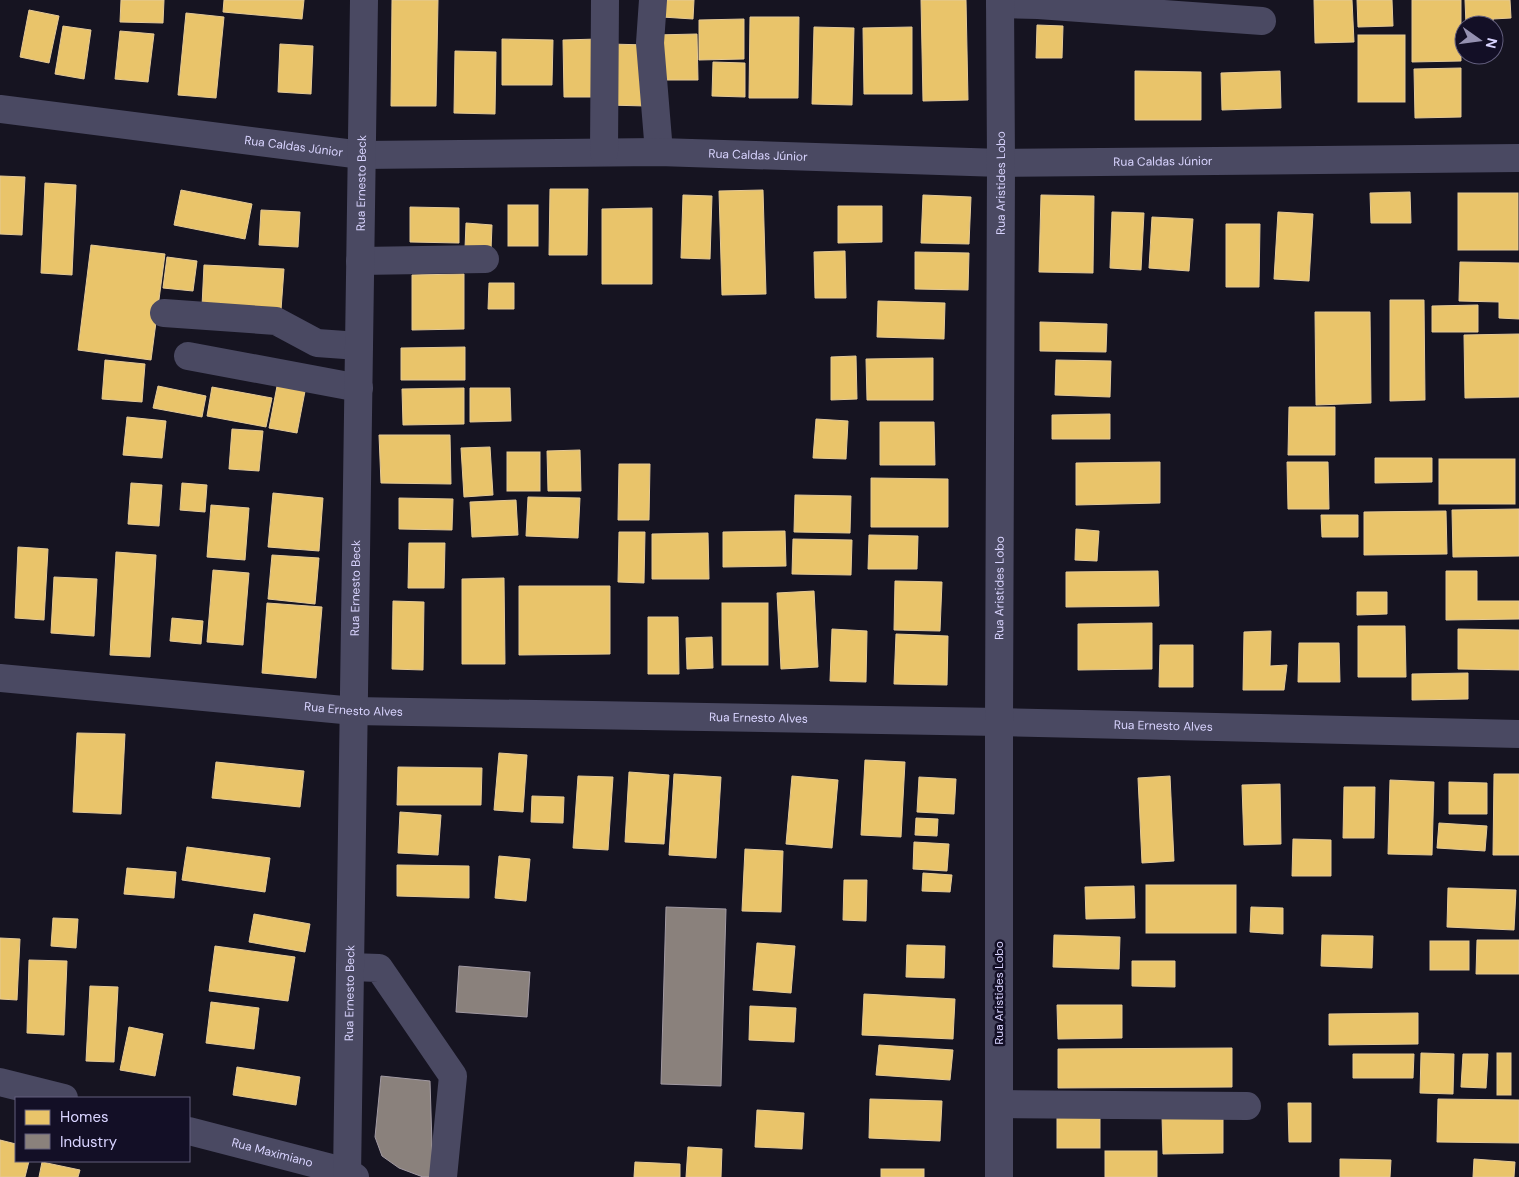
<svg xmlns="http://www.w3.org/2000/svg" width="1519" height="1177" font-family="'DM Sans',sans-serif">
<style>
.homes{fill:#e9c46a;stroke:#e4c997}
.industry{fill:#8a817c;stroke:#a29aa3}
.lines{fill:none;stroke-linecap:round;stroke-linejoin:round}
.minor{stroke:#4a4962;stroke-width:28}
.labels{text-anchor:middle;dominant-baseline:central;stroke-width:5;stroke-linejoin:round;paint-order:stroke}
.street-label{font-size:12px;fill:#d9d4ff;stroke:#130f26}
</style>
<rect width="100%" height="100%" fill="#161421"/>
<g class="homes">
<path d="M 121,0 L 164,0 L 163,23 L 120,22 Z"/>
<path d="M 224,0 L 304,0 L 302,19 L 223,12 Z"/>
<path d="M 392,0 L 438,0 L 436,106 L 391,106 Z"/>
<path d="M 663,0 L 694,0 L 693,19 L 662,17 Z"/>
<path d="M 921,0 L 966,0 L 968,100 L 923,101 Z"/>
<path d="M 1314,0 L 1352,0 L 1354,42 L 1315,43 Z"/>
<path d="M 1357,0 L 1392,0 L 1393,26 L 1358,27 Z"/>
<path d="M 1412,0 L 1461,0 L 1461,61 L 1412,62 Z"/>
<path d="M 1465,0 L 1510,0 L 1511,18 L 1493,19 L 1494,25 L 1466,25 Z"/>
<path d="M 29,10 L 59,16 L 49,63 L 20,57 Z"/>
<path d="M 186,13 L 224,17 L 216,98 L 178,95 Z"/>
<path d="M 750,17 L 799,17 L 798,98 L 749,98 Z"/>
<path d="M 744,19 L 744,59 L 699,60 L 699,20 Z"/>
<path d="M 1037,25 L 1063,26 L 1062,58 L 1036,58 Z"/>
<path d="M 63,26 L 91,30 L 84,79 L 55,74 Z"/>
<path d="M 814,27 L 854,28 L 852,105 L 812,104 Z"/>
<path d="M 912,27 L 912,94 L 864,94 L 863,28 Z"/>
<path d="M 120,31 L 154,34 L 148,82 L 115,79 Z"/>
<path d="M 697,34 L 698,80 L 656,80 L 655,35 Z"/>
<rect x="1358" y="35" width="47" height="67"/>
<path d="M 502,39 L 553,40 L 552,85 L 502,85 Z"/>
<path d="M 598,39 L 599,97 L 564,97 L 563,40 Z"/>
<path d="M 280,44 L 313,46 L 311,94 L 278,92 Z"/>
<path d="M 609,44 L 648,45 L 646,106 L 607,105 Z"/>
<path d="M 455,51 L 496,52 L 495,114 L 454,113 Z"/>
<path d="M 713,62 L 745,63 L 745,97 L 712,96 Z"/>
<path d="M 1461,68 L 1461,117 L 1415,118 L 1414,69 Z"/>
<path d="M 1135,71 L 1201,72 L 1201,120 L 1135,120 Z"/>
<path d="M 1280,71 L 1281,108 L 1222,110 L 1221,73 Z"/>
<path d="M 0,176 L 25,177 L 22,235 L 0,234 Z"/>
<path d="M 45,183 L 76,185 L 72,275 L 41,273 Z"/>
<path d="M 550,189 L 588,189 L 587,255 L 549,255 Z"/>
<path d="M 181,190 L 252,204 L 245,239 L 174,225 Z"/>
<path d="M 763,190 L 766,294 L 722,295 L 719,191 Z"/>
<path d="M 1410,192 L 1411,223 L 1371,223 L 1370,193 Z"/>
<rect x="1458" y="193" width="60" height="57"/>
<path d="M 683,195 L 712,196 L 710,259 L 681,258 Z"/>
<path d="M 923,195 L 971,197 L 969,244 L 921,243 Z"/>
<path d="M 1041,195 L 1094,196 L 1093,273 L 1039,272 Z"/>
<rect x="508" y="205" width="30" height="41"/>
<path d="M 838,206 L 882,206 L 882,242 L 838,243 Z"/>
<path d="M 410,207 L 459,208 L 459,243 L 410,242 Z"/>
<path d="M 652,208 L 652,284 L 602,284 L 602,209 Z"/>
<path d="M 261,210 L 300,212 L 298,247 L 259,245 Z"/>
<path d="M 1112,212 L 1144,213 L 1141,270 L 1110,268 Z"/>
<path d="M 1278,212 L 1313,214 L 1309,281 L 1274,279 Z"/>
<path d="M 1152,217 L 1193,219 L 1189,271 L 1149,268 Z"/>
<path d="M 466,223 L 492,225 L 491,250 L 465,248 Z"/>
<path d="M 1226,224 L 1260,224 L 1259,287 L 1226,287 Z"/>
<path d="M 91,245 L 165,254 L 151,360 L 78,350 Z"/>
<path d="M 845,251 L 846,298 L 815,298 L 814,252 Z"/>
<path d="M 915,252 L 969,253 L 968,290 L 915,289 Z"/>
<path d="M 167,257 L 197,261 L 193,291 L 163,288 Z"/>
<path d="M 1460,262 L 1519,263 L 1519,319 L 1499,318 L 1499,302 L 1459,301 Z"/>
<path d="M 204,265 L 284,269 L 281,310 L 202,306 Z"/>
<path d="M 464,274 L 464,329 L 412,330 L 412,275 Z"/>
<path d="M 489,283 L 514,283 L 514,309 L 488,309 Z"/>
<path d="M 1390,300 L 1424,300 L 1425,400 L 1390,401 Z"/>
<path d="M 878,301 L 945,303 L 944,339 L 877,337 Z"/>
<path d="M 1478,305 L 1478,332 L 1432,332 L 1432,306 Z"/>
<path d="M 1315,312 L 1370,312 L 1371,403 L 1316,405 Z"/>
<path d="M 1040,322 L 1107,324 L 1106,352 L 1040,351 Z"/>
<path d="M 1519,334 L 1519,397 L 1465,398 L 1464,335 Z"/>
<path d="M 465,347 L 465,380 L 401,380 L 401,348 Z"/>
<path d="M 856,356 L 857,399 L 831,400 L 831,357 Z"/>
<path d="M 933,358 L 933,400 L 867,400 L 866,359 Z"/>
<path d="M 105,360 L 145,364 L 142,402 L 102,399 Z"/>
<path d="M 1056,360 L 1111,361 L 1110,397 L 1055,395 Z"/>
<path d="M 278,381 L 306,386 L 297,433 L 269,428 Z"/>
<path d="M 158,386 L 206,396 L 202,417 L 153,408 Z"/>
<path d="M 212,387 L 272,398 L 266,427 L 207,416 Z"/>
<path d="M 464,388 L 464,424 L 403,425 L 402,389 Z"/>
<path d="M 470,388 L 510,388 L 511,421 L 470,422 Z"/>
<path d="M 1289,407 L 1335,407 L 1335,455 L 1288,455 Z"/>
<path d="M 1110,414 L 1110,439 L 1052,439 L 1052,415 Z"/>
<path d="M 127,417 L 166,421 L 162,458 L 123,455 Z"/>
<path d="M 816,419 L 848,421 L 846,459 L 813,458 Z"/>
<path d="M 880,422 L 934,422 L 935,465 L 880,465 Z"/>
<path d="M 232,429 L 263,431 L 259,471 L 229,469 Z"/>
<path d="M 379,435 L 450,435 L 451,484 L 381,483 Z"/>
<path d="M 490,447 L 493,495 L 464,497 L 461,448 Z"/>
<path d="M 580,450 L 581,491 L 548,491 L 547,451 Z"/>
<rect x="507" y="452" width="33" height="39"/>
<path d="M 1375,458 L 1432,458 L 1432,482 L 1375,483 Z"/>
<rect x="1439" y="459" width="76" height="45"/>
<path d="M 1160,462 L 1160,503 L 1076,505 L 1076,463 Z"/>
<path d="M 1287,462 L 1328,462 L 1329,509 L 1288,509 Z"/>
<path d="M 619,464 L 650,464 L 649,520 L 618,520 Z"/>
<path d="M 871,478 L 948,479 L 948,527 L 871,527 Z"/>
<path d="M 131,483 L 162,485 L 159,526 L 128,524 Z"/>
<path d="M 182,483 L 207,485 L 205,512 L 180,510 Z"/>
<path d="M 273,493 L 323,498 L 319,551 L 268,547 Z"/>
<path d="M 795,495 L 851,496 L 850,533 L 794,532 Z"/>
<path d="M 528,497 L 580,498 L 578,538 L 526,536 Z"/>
<path d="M 399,498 L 453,499 L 452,530 L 399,529 Z"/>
<path d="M 516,500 L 518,535 L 472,537 L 470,502 Z"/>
<path d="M 211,505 L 249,508 L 245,560 L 207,557 Z"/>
<path d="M 1519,509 L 1519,556 L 1453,557 L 1452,510 Z"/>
<path d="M 1446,511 L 1447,554 L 1364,555 L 1364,512 Z"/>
<path d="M 1321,515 L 1358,515 L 1358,537 L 1322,537 Z"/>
<path d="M 1076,529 L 1099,531 L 1097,561 L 1075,560 Z"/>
<path d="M 785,531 L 786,566 L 723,567 L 723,532 Z"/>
<path d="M 619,532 L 645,532 L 644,583 L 618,582 Z"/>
<path d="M 708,533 L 709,579 L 652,579 L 652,534 Z"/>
<path d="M 869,535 L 918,536 L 917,569 L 868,569 Z"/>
<path d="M 793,539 L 852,540 L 851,575 L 792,574 Z"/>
<path d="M 409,543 L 445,543 L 444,588 L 408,588 Z"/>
<path d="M 18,547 L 48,549 L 44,620 L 15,618 Z"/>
<path d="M 116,552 L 156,555 L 150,657 L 110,655 Z"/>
<path d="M 272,555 L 319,558 L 315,604 L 268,599 Z"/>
<path d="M 213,570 L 249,573 L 243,645 L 207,642 Z"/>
<path d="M 1158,571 L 1159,606 L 1066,607 L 1066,572 Z"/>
<path d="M 1446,571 L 1477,571 L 1477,601 L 1519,601 L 1519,619 L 1446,620 Z"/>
<path d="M 54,577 L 97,579 L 94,636 L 51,633 Z"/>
<path d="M 504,578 L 505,664 L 462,664 L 462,579 Z"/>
<path d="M 895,581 L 942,582 L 940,631 L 894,630 Z"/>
<path d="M 519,586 L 610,586 L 610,654 L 519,655 Z"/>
<path d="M 814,591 L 818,667 L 781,669 L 777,593 Z"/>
<path d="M 1357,592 L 1387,592 L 1387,614 L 1357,615 Z"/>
<path d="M 393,601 L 424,602 L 423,670 L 392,669 Z"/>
<path d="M 267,603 L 322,607 L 316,678 L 262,673 Z"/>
<rect x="722" y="603" width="46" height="62"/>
<path d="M 648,617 L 678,617 L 679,674 L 648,674 Z"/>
<path d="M 172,618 L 203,621 L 201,644 L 170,641 Z"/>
<path d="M 1152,623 L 1152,669 L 1078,670 L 1078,624 Z"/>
<path d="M 1358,626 L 1405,626 L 1406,677 L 1358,677 Z"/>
<path d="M 832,629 L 867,631 L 866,682 L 830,681 Z"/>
<path d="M 1458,629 L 1519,630 L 1519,670 L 1458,669 Z"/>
<path d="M 1271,631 L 1270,666 L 1287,665 L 1284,690 L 1243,690 L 1244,632 Z"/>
<path d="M 896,634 L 948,636 L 947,685 L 894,684 Z"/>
<path d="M 712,637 L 713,668 L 687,669 L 686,638 Z"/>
<path d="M 1299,643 L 1339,643 L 1340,682 L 1298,682 Z"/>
<path d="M 1160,645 L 1193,645 L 1193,687 L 1159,687 Z"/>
<path d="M 1468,673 L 1468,699 L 1412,700 L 1412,674 Z"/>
<path d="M 77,733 L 125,734 L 121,814 L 73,812 Z"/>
<path d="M 499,753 L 527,755 L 523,812 L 494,810 Z"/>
<path d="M 865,760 L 905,762 L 901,837 L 861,835 Z"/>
<path d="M 216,762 L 304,771 L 300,807 L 212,798 Z"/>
<path d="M 398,767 L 482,768 L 481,805 L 397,805 Z"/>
<path d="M 629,772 L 669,775 L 664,844 L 625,842 Z"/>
<path d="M 674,774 L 721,777 L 716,858 L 669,855 Z"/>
<path d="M 1494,774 L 1519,774 L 1519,855 L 1493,855 Z"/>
<path d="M 578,776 L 613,777 L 608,850 L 573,848 Z"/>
<path d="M 792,776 L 838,780 L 832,848 L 786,844 Z"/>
<path d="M 1170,776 L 1174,861 L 1142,863 L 1138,778 Z"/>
<path d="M 919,777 L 956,779 L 954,814 L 917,812 Z"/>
<path d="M 1390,780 L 1434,782 L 1432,855 L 1388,854 Z"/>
<path d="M 1449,782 L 1487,783 L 1487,814 L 1449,814 Z"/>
<path d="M 1280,784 L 1281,844 L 1244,845 L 1242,785 Z"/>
<path d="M 1344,787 L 1375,787 L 1374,838 L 1343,838 Z"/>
<path d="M 532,796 L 564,797 L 563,823 L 531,822 Z"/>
<path d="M 400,812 L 441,815 L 438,855 L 398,853 Z"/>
<path d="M 916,818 L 938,819 L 937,836 L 915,835 Z"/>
<path d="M 1439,823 L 1487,826 L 1485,851 L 1437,848 Z"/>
<path d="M 1293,839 L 1331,840 L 1331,876 L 1292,876 Z"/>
<path d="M 914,842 L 949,844 L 947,871 L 913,869 Z"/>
<path d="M 187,847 L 270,858 L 265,892 L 182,880 Z"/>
<path d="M 745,849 L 783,851 L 781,912 L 742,911 Z"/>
<path d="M 499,856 L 530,859 L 526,901 L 495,898 Z"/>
<path d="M 397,865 L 469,866 L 469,898 L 397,896 Z"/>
<path d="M 127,868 L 176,872 L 174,898 L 124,894 Z"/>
<path d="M 923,873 L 952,875 L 950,892 L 922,891 Z"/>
<path d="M 844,880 L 867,880 L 866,921 L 843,920 Z"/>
<rect x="1146" y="885" width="90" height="48"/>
<path d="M 1134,886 L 1135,918 L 1086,919 L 1085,887 Z"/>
<path d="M 1448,888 L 1516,890 L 1514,930 L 1447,927 Z"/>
<path d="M 1251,907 L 1283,908 L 1283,934 L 1250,932 Z"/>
<path d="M 254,914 L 310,924 L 305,952 L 249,942 Z"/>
<path d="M 53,918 L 78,919 L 76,948 L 51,946 Z"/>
<path d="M 1054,935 L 1120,937 L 1119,969 L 1053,967 Z"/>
<path d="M 1322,935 L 1373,936 L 1372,968 L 1321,966 Z"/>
<path d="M 0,938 L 20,939 L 17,1000 L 0,999 Z"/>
<path d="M 1477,940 L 1519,940 L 1519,974 L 1476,974 Z"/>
<rect x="1430" y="941" width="39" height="29"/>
<path d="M 757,943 L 795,946 L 791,993 L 753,990 Z"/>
<path d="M 907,945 L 945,946 L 944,978 L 906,977 Z"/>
<path d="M 215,946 L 295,957 L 288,1001 L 209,991 Z"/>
<path d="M 29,960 L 67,961 L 64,1035 L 27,1033 Z"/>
<path d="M 1132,961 L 1175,961 L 1175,987 L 1132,986 Z"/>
<path d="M 90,986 L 118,987 L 114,1062 L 86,1061 Z"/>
<path d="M 864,994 L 955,999 L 953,1039 L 862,1035 Z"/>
<path d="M 211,1002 L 259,1008 L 254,1049 L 206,1043 Z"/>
<path d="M 1057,1005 L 1122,1005 L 1122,1038 L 1058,1039 Z"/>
<path d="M 750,1006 L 796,1008 L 794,1042 L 749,1040 Z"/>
<path d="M 1418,1013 L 1418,1044 L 1329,1045 L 1329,1014 Z"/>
<path d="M 129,1027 L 163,1034 L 155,1076 L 120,1070 Z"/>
<path d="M 879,1045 L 953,1050 L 950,1080 L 876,1075 Z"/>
<path d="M 1232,1048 L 1232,1087 L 1058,1088 L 1058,1049 Z"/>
<path d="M 1421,1053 L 1454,1054 L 1453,1094 L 1420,1093 Z"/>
<rect x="1497" y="1053" width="14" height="42"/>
<path d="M 1353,1054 L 1414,1054 L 1413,1078 L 1353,1078 Z"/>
<path d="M 1463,1054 L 1488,1054 L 1486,1088 L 1461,1087 Z"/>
<path d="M 237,1067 L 300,1077 L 296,1105 L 233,1095 Z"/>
<path d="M 870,1099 L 942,1101 L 940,1141 L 869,1138 Z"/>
<path d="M 1438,1099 L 1519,1100 L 1519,1143 L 1437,1142 Z"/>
<path d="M 1288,1103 L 1311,1103 L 1311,1142 L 1289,1142 Z"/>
<path d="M 757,1110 L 804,1113 L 802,1149 L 755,1147 Z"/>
<rect x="1057" y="1116" width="43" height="32"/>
<path d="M 1162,1116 L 1223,1116 L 1223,1153 L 1163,1154 Z"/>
<path d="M 0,1140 L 16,1144 L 16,1161 L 29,1161 L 25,1177 L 0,1177 Z"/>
<path d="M 688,1147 L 722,1149 L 721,1177 L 686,1177 Z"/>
<rect x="1105" y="1151" width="52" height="26"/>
<path d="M 1340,1159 L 1391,1160 L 1390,1177 L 1340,1177 Z"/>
<path d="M 1474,1159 L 1515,1162 L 1514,1177 L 1473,1177 Z"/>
<path d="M 42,1162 L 80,1170 L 78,1177 L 39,1177 Z"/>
<path d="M 635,1162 L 680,1164 L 680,1177 L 634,1177 Z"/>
<rect x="881" y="1169" width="43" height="8"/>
</g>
<g class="industry">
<path d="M 666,907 L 726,909 L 721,1086 L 661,1084 Z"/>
<path d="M 459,966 L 530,972 L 527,1017 L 456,1012 Z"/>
<path d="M 381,1076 L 430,1081 L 433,1177 L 423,1177 L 399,1168 L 382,1156 L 375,1137 Z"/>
</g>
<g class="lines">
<g class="minor">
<path d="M 653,0 L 650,43 L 659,152"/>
<path d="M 1000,4 L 1038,5 L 1262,21"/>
<path id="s1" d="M 0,109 L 362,155 L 659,152 L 1001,163 L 1519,158"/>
<path d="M 604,152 L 605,0"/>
<path d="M 360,261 L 485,259"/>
<path d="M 164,313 L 276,321 L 317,343 L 359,346"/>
<path d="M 188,356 L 359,388"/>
<path id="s2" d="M 0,678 L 354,711 L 999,722 L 1519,734"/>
<path d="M 350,967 L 379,968 L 453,1076 L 443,1177"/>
<path d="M 0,1082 L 64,1098"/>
<path d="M 999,1104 L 1247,1106"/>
<path id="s3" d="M 189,1131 L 347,1172 L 355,1177"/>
<path id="s4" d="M 347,1177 L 364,0"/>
<path id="s5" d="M 999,1177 L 999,722 L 1001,163 L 1000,0"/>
</g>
</g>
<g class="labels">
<g class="street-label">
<text stroke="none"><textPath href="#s1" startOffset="296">Rua Caldas Júnior</textPath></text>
<text stroke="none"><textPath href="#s1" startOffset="761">Rua Caldas Júnior</textPath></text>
<text stroke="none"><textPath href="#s1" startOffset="1166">Rua Caldas Júnior</textPath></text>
<text stroke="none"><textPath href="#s4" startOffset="994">Rua Ernesto Beck</textPath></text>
<text stroke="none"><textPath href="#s5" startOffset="994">Rua Aristides Lobo</textPath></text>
<text stroke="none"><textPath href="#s5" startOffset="589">Rua Aristides Lobo</textPath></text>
<text stroke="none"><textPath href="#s4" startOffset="589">Rua Ernesto Beck</textPath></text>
<text stroke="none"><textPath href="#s2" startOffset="355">Rua Ernesto Alves</textPath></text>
<text stroke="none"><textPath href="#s2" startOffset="760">Rua Ernesto Alves</textPath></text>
<text stroke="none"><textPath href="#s2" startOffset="1165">Rua Ernesto Alves</textPath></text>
<text stroke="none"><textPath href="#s4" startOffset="184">Rua Ernesto Beck</textPath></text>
<text transform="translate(999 993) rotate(-90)">Rua Aristides Lobo</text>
<text stroke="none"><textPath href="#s3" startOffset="86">Rua Maximiano</textPath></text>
</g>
</g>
<rect x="15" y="1097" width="175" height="65" fill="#130f26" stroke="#625e7d"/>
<rect x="25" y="1110" width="25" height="15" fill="#e9c46a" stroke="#625e7d"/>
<text x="60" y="1122" font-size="15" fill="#d9d4ff">Homes</text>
<rect x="25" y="1134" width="25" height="15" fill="#8a817c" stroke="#625e7d"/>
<text x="60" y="1147" font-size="15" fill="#d9d4ff">Industry</text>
<g transform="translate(1479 40) rotate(104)"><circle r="24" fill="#130f26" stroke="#625e7d"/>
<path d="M0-4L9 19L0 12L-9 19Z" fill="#9591b1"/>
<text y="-8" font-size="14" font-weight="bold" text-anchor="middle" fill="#d9d4ff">N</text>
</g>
</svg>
